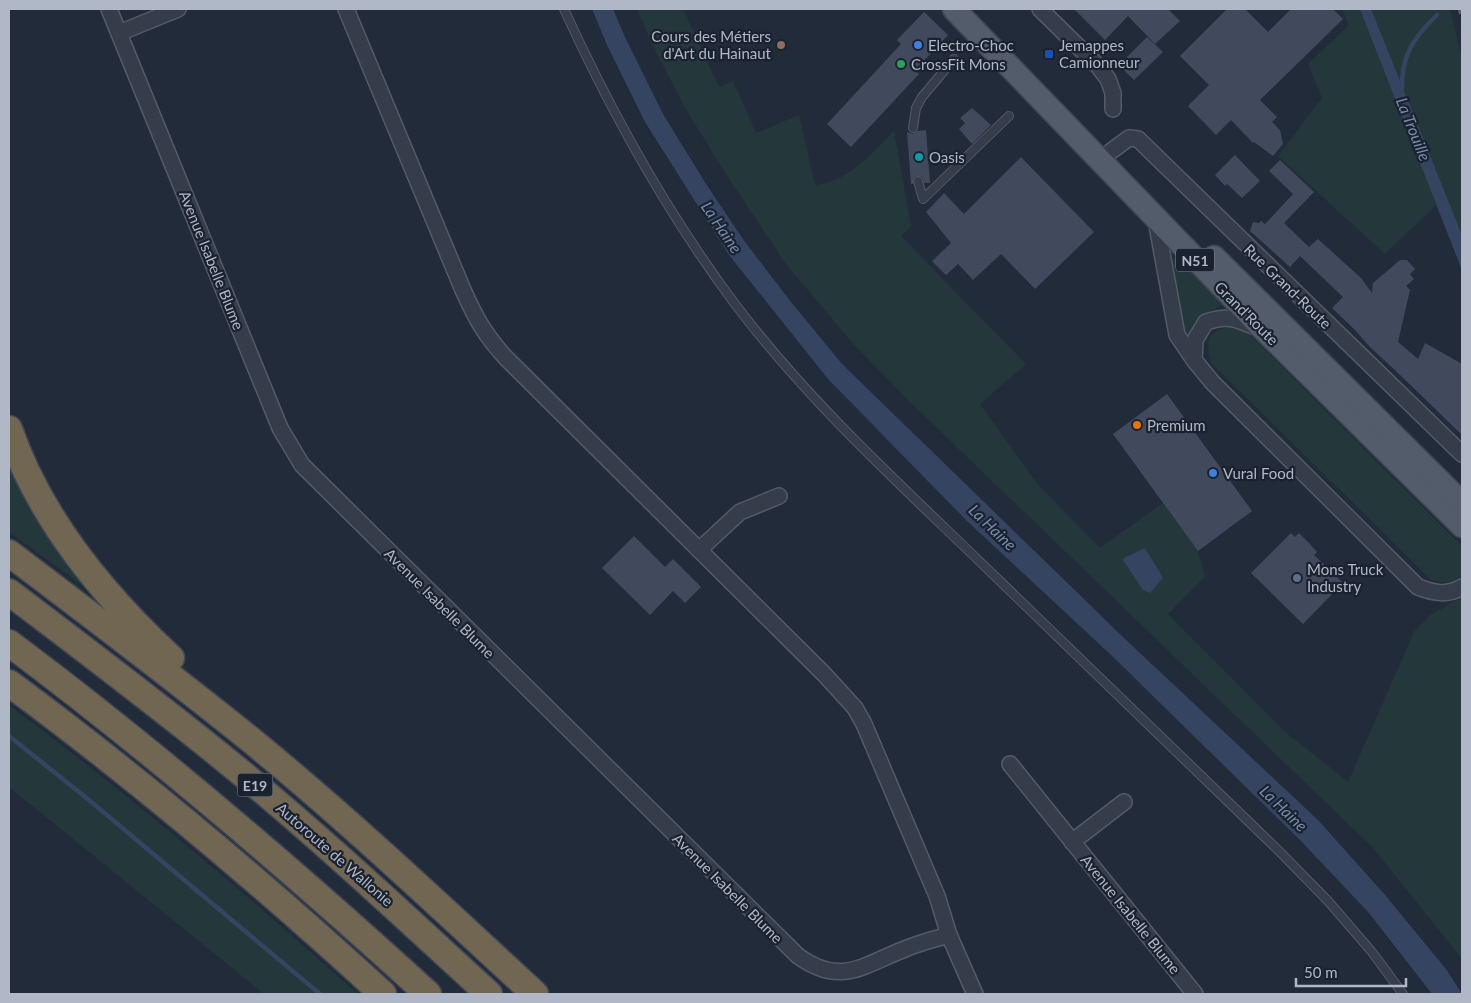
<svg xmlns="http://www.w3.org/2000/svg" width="1471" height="1003" font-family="Lato,sans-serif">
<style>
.green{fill:#24373b}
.water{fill:#354561}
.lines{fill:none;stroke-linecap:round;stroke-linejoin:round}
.stream{stroke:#354561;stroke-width:4.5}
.building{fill:#414a5c}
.service-casing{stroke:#535a68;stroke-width:10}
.minor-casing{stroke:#535a68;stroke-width:18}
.primary-casing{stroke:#3f4653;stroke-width:25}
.motorway-casing{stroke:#404755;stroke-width:29}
.service{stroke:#353d4a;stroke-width:8}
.minor{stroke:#353d4a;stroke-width:15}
.primary{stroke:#535c6a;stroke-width:22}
.motorway{stroke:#706652;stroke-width:26}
.rail{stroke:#576071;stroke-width:4;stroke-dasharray:5 5;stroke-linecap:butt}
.education-dot{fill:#8d6e63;stroke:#1b222f;stroke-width:2}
.shop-dot{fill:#3f7fe0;stroke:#1b222f;stroke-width:2}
.transit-dot{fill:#1a4fb4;stroke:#1b222f;stroke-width:2}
.leisure-dot{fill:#2e9e5b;stroke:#1b222f;stroke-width:2}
.culture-dot{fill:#0f9aa8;stroke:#1b222f;stroke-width:2}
.food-dot{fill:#e8710a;stroke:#1b222f;stroke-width:2}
.service-dot{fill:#5c6f8a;stroke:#1b222f;stroke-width:2}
.labels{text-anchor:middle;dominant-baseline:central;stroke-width:4.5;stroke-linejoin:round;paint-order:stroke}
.shield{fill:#1b222f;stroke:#838a99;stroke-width:1}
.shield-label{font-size:14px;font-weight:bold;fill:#b0b7c6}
.poi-label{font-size:15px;fill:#b0b7c6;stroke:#1b222f;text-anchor:start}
.street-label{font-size:15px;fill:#b0b7c6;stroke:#1b222f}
.water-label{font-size:16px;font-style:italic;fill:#788cae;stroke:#1b222f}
</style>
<rect width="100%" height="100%" fill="#222b3a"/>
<g class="green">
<path d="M 637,9 L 683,9 L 719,87 L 733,81 L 756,133 L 799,115 L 815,185 C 848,182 872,153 894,131 L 911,226 L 901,236 L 1026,364 L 980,404 L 1039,486 L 1100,548 L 1163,503 L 1198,551 L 1205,577 L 1168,614 L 1284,731 L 1348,782 L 1414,632 L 1430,615 L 1462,597 L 1462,959 L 1373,848 L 909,401 L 855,346 L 786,264 L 724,171 L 685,108 L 652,44 Z"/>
<path d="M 1342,9 L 1450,9 L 1462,58 L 1462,270 L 1436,205 L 1385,254 L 1278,156 L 1322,98 L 1308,64 L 1349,25 Z"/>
<path d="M 1177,256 L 1223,305 C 1203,314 1194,319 1187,341 L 1182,328 L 1173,259 Z"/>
<path d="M 1235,326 L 1253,338 L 1462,546 L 1462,576 L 1450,583 L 1431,580 L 1211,363 C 1205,338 1207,330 1235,326 Z"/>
<path d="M 9,450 L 98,597 L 9,532 Z"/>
<path d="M 9,705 C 130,795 245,893 358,994 L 264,994 L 9,787 Z"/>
</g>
<g class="water">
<path d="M 592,9 L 613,9 L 625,37 L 663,114 L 706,184 L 745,242 L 791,302 L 842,364 L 1124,638 L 1319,821 L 1385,895 L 1446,969 L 1462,994 L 1432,994 L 1369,913 L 1301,841 L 1110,654 L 967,521 L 828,379 L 729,255 L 645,122 L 607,45 Z"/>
<path d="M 1360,9 L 1371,9 L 1462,235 L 1462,270 Z"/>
<path d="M 1145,548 L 1163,578 L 1150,593 L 1143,590 L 1123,560 L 1124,558 Z"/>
</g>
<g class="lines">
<g class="stream">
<path d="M 1402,90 C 1401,56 1413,38 1437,15"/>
<path d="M 9,736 L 89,800 L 320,994"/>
</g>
</g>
<g class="building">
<path d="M 1074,9 L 1168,9 L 1180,21 L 1155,44 L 1128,16 L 1105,40 Z"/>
<path d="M 1227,9 L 1245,9 L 1268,32 L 1291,9 L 1333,9 L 1343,19 L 1260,100 L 1277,117 L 1272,122 L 1280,130 L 1283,144 L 1273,156 L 1254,142 L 1253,143 L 1231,120 L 1216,135 L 1188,106 L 1209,85 L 1180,56 Z"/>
<path d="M 924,12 L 948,35 L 915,70 L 919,74 L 851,147 L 827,124 L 901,44 L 897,40 Z"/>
<path d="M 1147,37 L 1163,52 L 1134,80 L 1119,65 Z"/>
<path d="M 972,108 L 991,125 L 972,144 L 959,129 L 965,123 L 960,118 Z"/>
<path d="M 926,130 L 930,183 L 924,183 L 922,177 L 917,176 L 914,177 L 913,184 L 911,184 L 907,132 L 913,134 L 918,131 Z"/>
<path d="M 1235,155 L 1260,181 L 1242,198 L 1227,184 L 1225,186 L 1215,175 Z"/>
<path d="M 1021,157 L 1094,232 L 1035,289 L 1001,254 L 973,280 L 958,264 L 946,275 L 932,261 L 951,243 L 926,212 L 944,193 L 964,214 Z"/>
<path d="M 1280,160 L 1314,192 L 1284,223 L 1309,247 L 1318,239 L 1361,278 L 1372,293 L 1373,283 L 1400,260 L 1407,260 L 1415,269 L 1410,274 L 1414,279 L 1406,286 L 1410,290 L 1398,342 L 1418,359 L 1425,343 L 1462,364 L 1462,435 L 1399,374 L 1369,346 L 1355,330 L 1332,308 L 1343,297 L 1300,256 L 1290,267 L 1250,231 L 1253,222 L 1259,223 L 1261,221 L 1265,224 L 1293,194 L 1269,171 Z"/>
<path d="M 1167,394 L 1252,511 L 1198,551 L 1113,434 Z"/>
<path d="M 1291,533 L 1295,537 L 1299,533 L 1310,544 L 1317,552 L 1314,555 L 1343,583 L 1303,624 L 1251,573 Z"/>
<path d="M 634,536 L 665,567 L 673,559 L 701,587 L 685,603 L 673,591 L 650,615 L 602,568 Z"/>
</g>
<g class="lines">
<defs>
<g id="service">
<path d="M 564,9 C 611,112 667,213 735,304 C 805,397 891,476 974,556 C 1076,655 1178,754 1280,852 L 1328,901 L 1372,952 L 1403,994"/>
<path d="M 913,128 L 916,108 L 922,97 L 954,59"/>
<path d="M 918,181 L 923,199 L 1009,116"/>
</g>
<g id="minor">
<path d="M 109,9 L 280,428 L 302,465 L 798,956 C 841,987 863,965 905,949 C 919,943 934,939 949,935 L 975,994"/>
<path d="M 346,9 L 463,290 C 476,319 485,335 506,358 L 824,674 L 855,708 L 864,724 L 937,896 L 949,935"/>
<path d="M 1040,9 L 1098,66 L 1108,79 L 1113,93 L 1113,109"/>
<path d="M 119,33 L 178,9"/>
<path d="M 1110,152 L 1129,138 L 1138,139 L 1462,454"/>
<path d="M 1156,220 L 1177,335 L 1194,360 L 1212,382 L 1418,587 C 1434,593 1447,596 1462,587"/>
<path d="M 1194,360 L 1195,340 L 1206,322 C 1227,315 1235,318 1255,327"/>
<path d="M 699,550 L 740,512 L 779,496"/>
<path d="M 1010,764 L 1195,994"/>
<path d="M 1072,842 L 1124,802"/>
</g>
<g id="primary">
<path d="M 954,9 L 1265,331 L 1462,526"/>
<path d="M 1214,257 L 1462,503"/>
</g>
<g id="motorway">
<path d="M 9,429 C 40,519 102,594 171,658"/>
<path d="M 9,553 C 92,616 176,679 257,745 C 353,824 444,910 535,994"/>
<path d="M 9,592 C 84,649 160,706 233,766 C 321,838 405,917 489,994"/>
<path d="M 9,643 C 155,752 293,871 428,994"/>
<path d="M 9,683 C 139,779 264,885 383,994"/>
</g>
</defs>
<use href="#service" class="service-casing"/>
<use href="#minor" class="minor-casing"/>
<use href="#primary" class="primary-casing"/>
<use href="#motorway" class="motorway-casing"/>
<use href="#service" class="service"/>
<use href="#minor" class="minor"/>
<use href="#primary" class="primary"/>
<use href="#motorway" class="motorway"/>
<path class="rail" d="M 1460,9 L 1462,19"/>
</g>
<circle class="education-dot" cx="781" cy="45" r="5"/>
<g class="shop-dot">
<circle cx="918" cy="45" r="5"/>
<circle cx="1213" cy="473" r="5"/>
</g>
<rect class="transit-dot" x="1044" y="49" width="10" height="10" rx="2.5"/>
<circle class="leisure-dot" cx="901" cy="64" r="5"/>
<circle class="culture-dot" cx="919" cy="157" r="5"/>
<circle class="food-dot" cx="1137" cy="425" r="5"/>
<circle class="service-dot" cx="1297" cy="578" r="5"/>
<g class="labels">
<g class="shield">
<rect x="1176" y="248.5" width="38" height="23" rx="4"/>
<rect x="237.5" y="773.5" width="35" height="23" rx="4"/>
</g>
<g class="shield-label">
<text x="1195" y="260">N51</text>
<text x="255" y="785">E19</text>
</g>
<g class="poi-label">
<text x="771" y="36" text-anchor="end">Cours des Métiers<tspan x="771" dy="17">d'Art du Hainaut</tspan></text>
<text x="928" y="45">Electro-Choc</text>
<text x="1059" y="45">Jemappes<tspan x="1059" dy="17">Camionneur</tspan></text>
<text x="911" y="64">CrossFit Mons</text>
<text x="929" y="157">Oasis</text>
<text x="1147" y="425">Premium</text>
<text x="1223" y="473">Vural Food</text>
<text x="1307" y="569">Mons Truck<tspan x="1307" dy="17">Industry</tspan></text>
</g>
<g class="street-label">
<text transform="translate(212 260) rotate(68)">Avenue Isabelle Blume</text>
<text transform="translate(1288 286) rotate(44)">Rue Grand-Route</text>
<text transform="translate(1247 313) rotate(45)">Grand'Route</text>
<text transform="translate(440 603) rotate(45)">Avenue Isabelle Blume</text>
<text transform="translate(335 854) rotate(41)">Autoroute de Wallonie</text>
<text transform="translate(728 888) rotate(45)">Avenue Isabelle Blume</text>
<text transform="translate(1131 914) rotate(51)">Avenue Isabelle Blume</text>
</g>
<g class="water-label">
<text transform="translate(1414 129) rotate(68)">La Trouille</text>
<text transform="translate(722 227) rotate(56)">La Haine</text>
<text transform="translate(993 527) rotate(44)">La Haine</text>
<text transform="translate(1284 808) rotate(44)">La Haine</text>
</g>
</g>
<rect width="1471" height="1003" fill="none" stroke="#b0b7c6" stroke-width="20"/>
<path d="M1296 978v8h110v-8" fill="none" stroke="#b0b7c6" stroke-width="2.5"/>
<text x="1304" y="978" font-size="15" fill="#b0b7c6" stroke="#1b222f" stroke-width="4" paint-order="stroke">50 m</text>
</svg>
